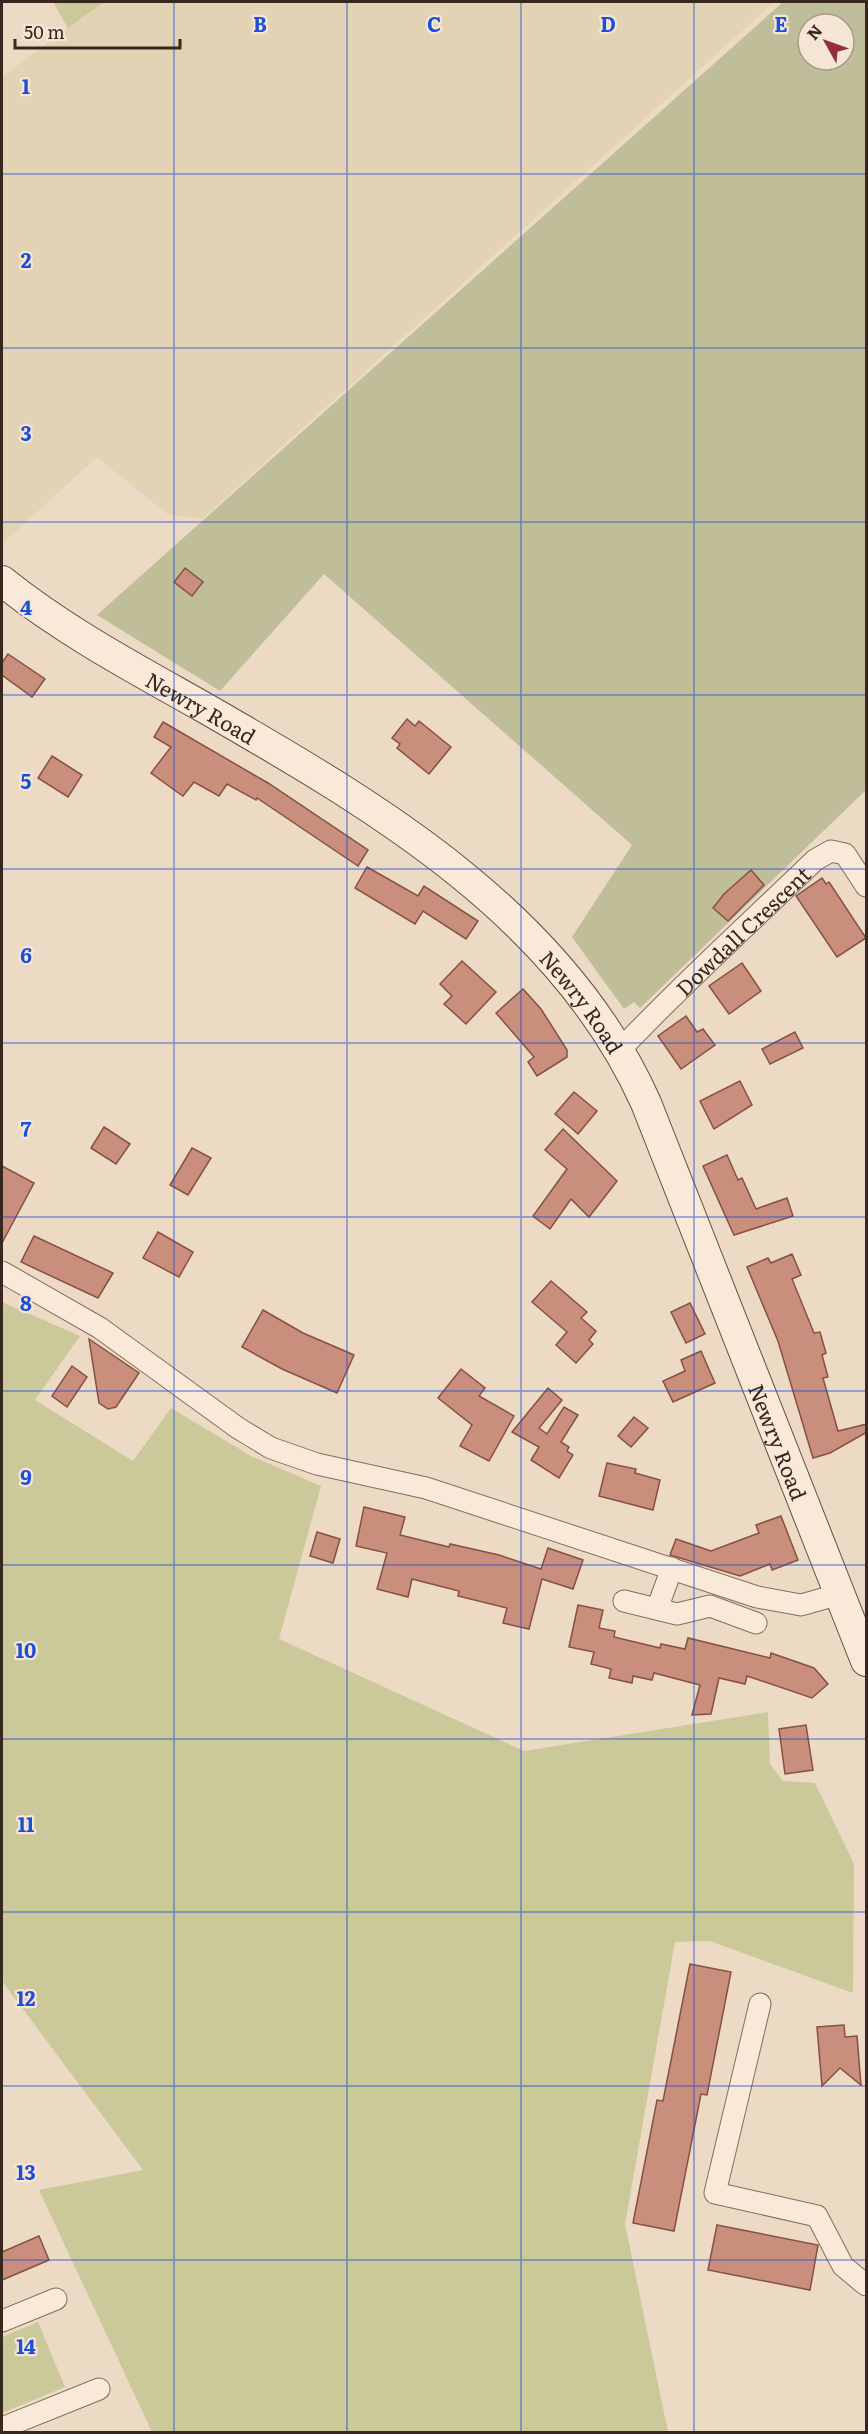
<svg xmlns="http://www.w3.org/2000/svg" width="868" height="2434" font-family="Literata,serif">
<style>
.farmland{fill:#e3d2b3}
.green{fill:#cbc899}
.cemetery{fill:#c0be98;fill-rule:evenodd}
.building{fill:#ca8e7c;stroke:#865042;stroke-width:1.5}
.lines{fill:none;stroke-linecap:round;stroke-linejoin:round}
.minor-casing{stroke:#886b5b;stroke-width:23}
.secondary-casing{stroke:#6a4c3f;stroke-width:32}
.minor{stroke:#f8e9d8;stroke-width:21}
.secondary{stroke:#f8e9d8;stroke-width:30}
.grid{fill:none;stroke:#1d4ed8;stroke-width:1.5;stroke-opacity:0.55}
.labels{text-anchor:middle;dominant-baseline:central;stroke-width:4.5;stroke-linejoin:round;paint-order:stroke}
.street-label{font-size:21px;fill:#38271f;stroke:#f5e5d5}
.grid-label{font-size:20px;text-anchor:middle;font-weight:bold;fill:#1d4ed8;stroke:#f5e5d5;stroke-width:4.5;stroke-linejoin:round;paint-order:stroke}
</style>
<rect width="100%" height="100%" fill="#eddac5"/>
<path class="farmland" d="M 104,2 L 774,2 L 202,519 L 167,514 L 97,457 L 2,544 L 2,77 Z"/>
<g class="green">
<path d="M 53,2 L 104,2 L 68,28 Z"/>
<path d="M 2,1302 L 80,1336 L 35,1400 L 133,1461 L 171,1408 L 251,1456 L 321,1486 L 279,1639 L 524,1751 L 768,1712 L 770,1764 L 783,1781 L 815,1783 L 854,1864 L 853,1993 L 710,1941 L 675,1942 L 625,2224 L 668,2432 L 152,2432 L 39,2190 L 143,2170 L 2,1981 Z"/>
<path d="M 38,2322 L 65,2387 L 2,2413 L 2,2337 Z"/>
</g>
<path class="cemetery" d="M 783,2 L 866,2 L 866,790 L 640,1008 L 634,1002 L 624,1009 L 572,937 L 632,845 L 324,574 L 220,691 L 97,615 ZM 808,24 L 844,24 L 844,60 L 808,60 Z"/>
<g class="building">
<path d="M 185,568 L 203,582 L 192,596 L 174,582 Z"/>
<path d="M 8,654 L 45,679 L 32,697 L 2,675 L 2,663 Z"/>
<path d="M 407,719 L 415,726 L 419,721 L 451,747 L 429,774 L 397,748 L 400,744 L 392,738 Z"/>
<path d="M 163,722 L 268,783 L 368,850 L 358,866 L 257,798 L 256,800 L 227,784 L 219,796 L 194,782 L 183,796 L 177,792 L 151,773 L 171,747 L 154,737 Z"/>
<path d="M 52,756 L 82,775 L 68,797 L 38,778 Z"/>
<path d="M 367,867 L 418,896 L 424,886 L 478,921 L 466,939 L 423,911 L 415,924 L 355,888 Z"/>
<path d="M 751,870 L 764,885 L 728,921 L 713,908 L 724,894 Z"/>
<path d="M 822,878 L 826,884 L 829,882 L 866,938 L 837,957 L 796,896 Z"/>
<path d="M 462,961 L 496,992 L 466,1024 L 444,1004 L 452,996 L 440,984 Z"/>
<path d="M 742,963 L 761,991 L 729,1014 L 709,986 Z"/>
<path d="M 523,989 L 541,1009 L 567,1050 L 567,1057 L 537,1076 L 528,1062 L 534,1057 L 496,1013 Z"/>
<path d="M 686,1016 L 697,1032 L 703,1029 L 715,1045 L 681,1069 L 658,1036 Z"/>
<path d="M 795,1032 L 803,1048 L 770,1064 L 762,1049 Z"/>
<path d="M 740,1081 L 752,1105 L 714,1129 L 700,1101 Z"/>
<path d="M 574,1092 L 597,1111 L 578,1134 L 555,1114 Z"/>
<path d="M 104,1127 L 130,1144 L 116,1164 L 91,1148 Z"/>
<path d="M 563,1129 L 617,1181 L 589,1217 L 571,1199 L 550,1229 L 533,1216 L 567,1169 L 545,1150 Z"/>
<path d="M 192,1148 L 211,1158 L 188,1195 L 170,1185 Z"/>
<path d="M 727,1155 L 738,1180 L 742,1178 L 756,1209 L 787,1198 L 793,1216 L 734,1235 L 703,1166 Z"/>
<path d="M 2,1166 L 34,1183 L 2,1243 Z"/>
<path d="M 158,1232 L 193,1252 L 179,1277 L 143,1258 Z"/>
<path d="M 34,1236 L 113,1273 L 98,1298 L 21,1262 Z"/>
<path d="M 792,1254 L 801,1275 L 792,1279 L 814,1333 L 820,1332 L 826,1353 L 822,1355 L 828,1377 L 823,1378 L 838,1431 L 867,1424 L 867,1432 L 830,1453 L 813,1458 L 778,1341 L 747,1267 L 768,1258 L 771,1263 Z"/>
<path d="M 551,1281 L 587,1312 L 581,1318 L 596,1331 L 589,1340 L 593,1344 L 576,1363 L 556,1345 L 567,1332 L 532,1302 Z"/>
<path d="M 690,1303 L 705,1334 L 686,1343 L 671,1312 Z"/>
<path d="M 263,1310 L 303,1333 L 354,1355 L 337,1393 L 282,1369 L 242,1347 Z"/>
<path d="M 89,1339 L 139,1373 L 116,1407 L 108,1409 L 99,1403 Z"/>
<path d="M 701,1351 L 715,1383 L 673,1402 L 663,1381 L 685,1371 L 681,1360 Z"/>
<path d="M 72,1366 L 87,1377 L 67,1407 L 52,1396 Z"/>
<path d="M 461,1369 L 485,1388 L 479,1396 L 514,1416 L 489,1461 L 460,1446 L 472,1425 L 438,1398 Z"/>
<path d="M 548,1388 L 562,1400 L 539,1428 L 547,1434 L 564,1407 L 578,1415 L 561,1442 L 569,1447 L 567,1451 L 573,1455 L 559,1478 L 531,1460 L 539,1447 L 512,1432 Z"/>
<path d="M 634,1417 L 648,1428 L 631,1447 L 618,1436 Z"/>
<path d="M 607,1463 L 636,1469 L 635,1473 L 660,1480 L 653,1510 L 599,1496 Z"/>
<path d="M 364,1507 L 405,1517 L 400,1535 L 449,1547 L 450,1544 L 499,1555 L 541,1569 L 548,1548 L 583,1560 L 573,1589 L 542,1579 L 529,1629 L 503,1623 L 507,1608 L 458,1596 L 459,1591 L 412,1579 L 408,1597 L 377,1589 L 387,1553 L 356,1546 Z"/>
<path d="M 781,1516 L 798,1560 L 772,1570 L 770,1564 L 740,1576 L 670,1555 L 676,1539 L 711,1551 L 759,1533 L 756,1525 Z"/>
<path d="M 317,1532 L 340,1539 L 333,1563 L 310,1556 Z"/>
<path d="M 578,1605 L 603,1610 L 599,1628 L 615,1631 L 614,1637 L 660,1648 L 661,1644 L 685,1649 L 688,1638 L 770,1658 L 771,1653 L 814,1668 L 828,1684 L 812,1698 L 747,1676 L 745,1684 L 719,1678 L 711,1714 L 692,1715 L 700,1685 L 654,1673 L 652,1680 L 633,1676 L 632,1683 L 609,1678 L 611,1669 L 591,1664 L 594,1652 L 569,1647 Z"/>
<path d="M 806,1725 L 813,1770 L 785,1774 L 779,1729 Z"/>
<path d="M 690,1964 L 731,1972 L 707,2095 L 701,2094 L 674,2231 L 633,2223 L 657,2100 L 663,2101 Z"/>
<path d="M 844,2025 L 845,2037 L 857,2036 L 861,2085 L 840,2068 L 822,2086 L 817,2027 Z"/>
<path d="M 717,2225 L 818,2245 L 810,2290 L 708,2270 Z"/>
<path d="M 39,2236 L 49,2260 L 2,2280 L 2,2252 Z"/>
</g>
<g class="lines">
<defs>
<g id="minor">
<path id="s1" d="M 620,1050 C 682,984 750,923 815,860 L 831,851 L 845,854 L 866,886"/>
<path d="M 2,1272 L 100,1328 L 238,1428 L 271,1448 L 317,1464 L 426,1488 L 757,1597 L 801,1605 L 840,1594"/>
<path d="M 624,1601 L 677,1614 L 710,1606 L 756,1623"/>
<path d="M 657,1609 L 672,1568"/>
<path d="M 760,2004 L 715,2193 L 817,2216 L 843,2266 L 866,2285"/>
<path d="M 2,2321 L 56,2299"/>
<path d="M 2,2428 L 99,2389"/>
</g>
<g id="secondary">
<path id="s2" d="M 2,581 C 64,631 136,669 205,708 C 377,807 562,915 646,1103 L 866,1661"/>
</g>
</defs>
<use href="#minor" class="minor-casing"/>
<use href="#secondary" class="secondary-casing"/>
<use href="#minor" class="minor"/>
<use href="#secondary" class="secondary"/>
</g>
<path class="grid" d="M 174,2 L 174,2432M 347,2 L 347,2432M 521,2 L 521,2432M 694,2 L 694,2432M 2,174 L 866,174M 2,348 L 866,348M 2,522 L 866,522M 2,695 L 866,695M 2,869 L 866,869M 2,1043 L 866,1043M 2,1217 L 866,1217M 2,1391 L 866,1391M 2,1565 L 866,1565M 2,1739 L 866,1739M 2,1912 L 866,1912M 2,2086 L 866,2086M 2,2260 L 866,2260"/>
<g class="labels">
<g class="street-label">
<text stroke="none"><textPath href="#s2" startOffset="236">Newry Road</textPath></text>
<text stroke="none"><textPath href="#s1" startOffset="171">Dowdall Crescent</textPath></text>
<text stroke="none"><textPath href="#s2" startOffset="722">Newry Road</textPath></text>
<text stroke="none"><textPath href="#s2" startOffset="1206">Newry Road</textPath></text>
</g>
</g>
<g class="grid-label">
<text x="260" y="32">B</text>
<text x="434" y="32">C</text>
<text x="608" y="32">D</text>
<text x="781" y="32">E</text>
<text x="26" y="94">1</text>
<text x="26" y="268">2</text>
<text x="26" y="441">3</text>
<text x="26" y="615">4</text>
<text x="26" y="789">5</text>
<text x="26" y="963">6</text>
<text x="26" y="1137">7</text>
<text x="26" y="1311">8</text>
<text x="26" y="1485">9</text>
<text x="26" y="1658">10</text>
<text x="26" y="1832">11</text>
<text x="26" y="2006">12</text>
<text x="26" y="2180">13</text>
<text x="26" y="2354">14</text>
</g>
<rect width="868" height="2434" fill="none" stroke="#38271f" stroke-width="6"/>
<g transform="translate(826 42) rotate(310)"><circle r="28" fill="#f5e5d5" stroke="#a9998c" stroke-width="1.5"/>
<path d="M0-4.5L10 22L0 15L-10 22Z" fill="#952d41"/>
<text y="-9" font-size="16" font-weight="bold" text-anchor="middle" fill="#38271f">N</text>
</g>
<path d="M15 39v9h165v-9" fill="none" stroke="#38271f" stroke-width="3"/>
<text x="24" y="39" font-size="18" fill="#38271f" stroke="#f5e5d5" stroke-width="4.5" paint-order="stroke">50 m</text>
</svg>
